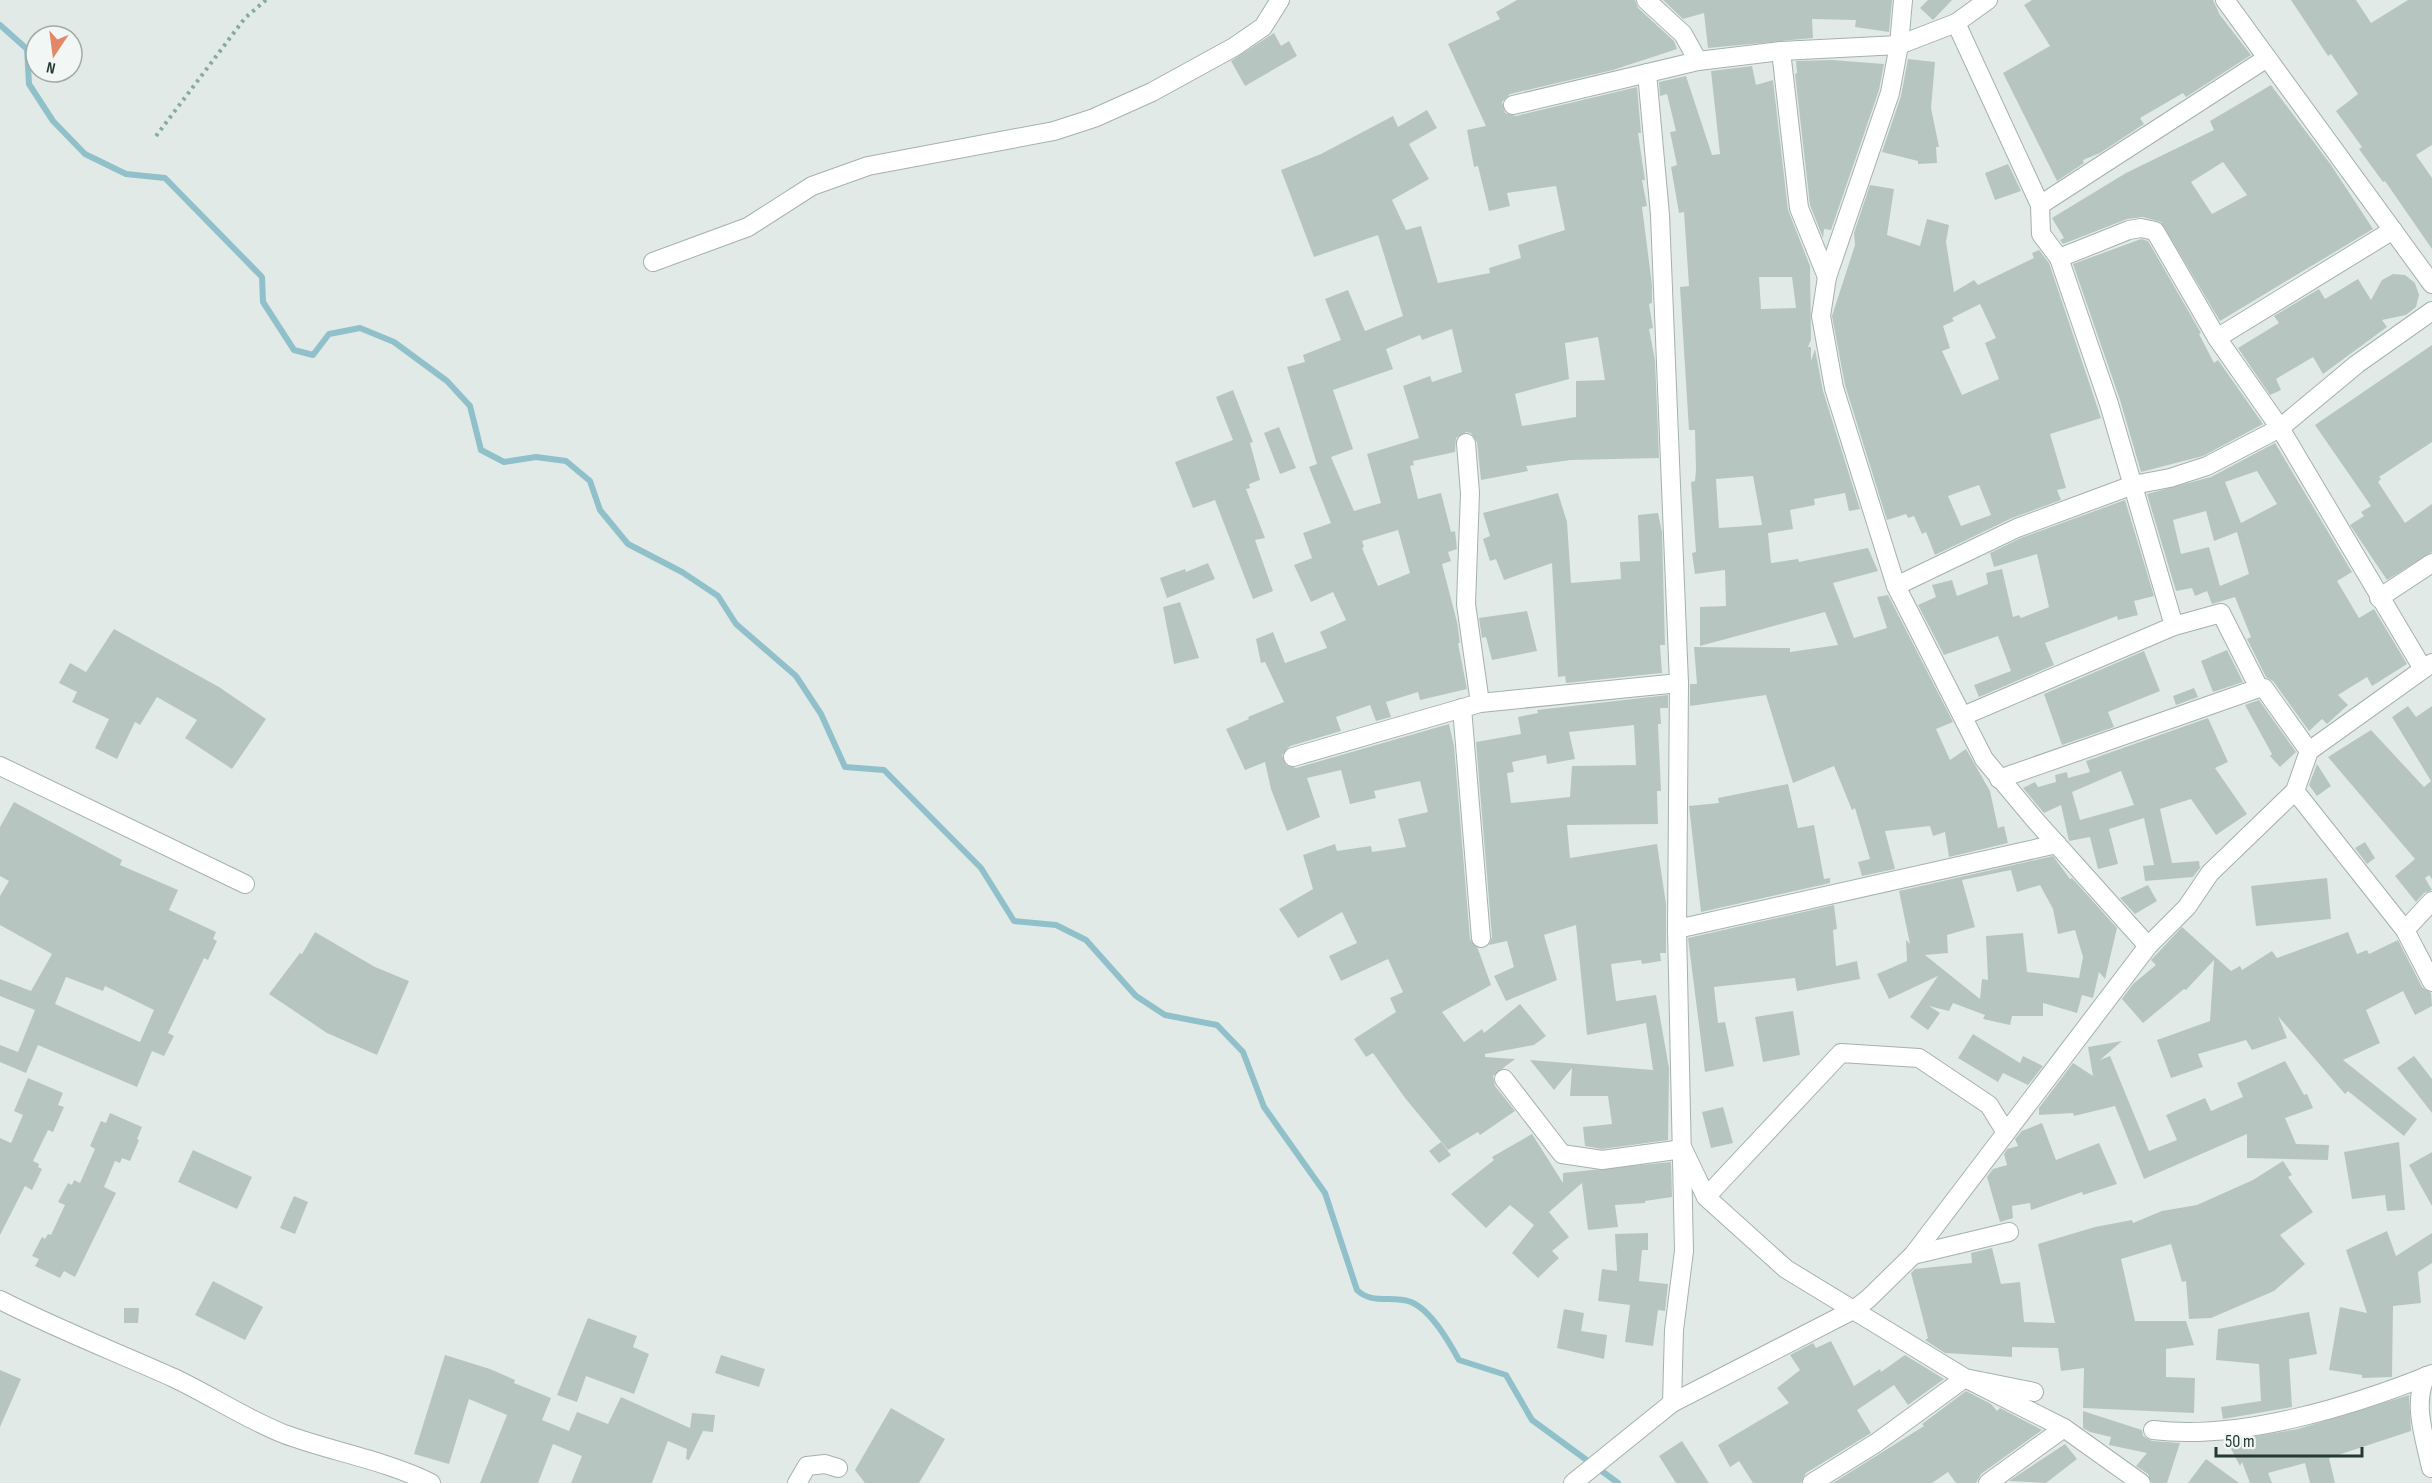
<svg xmlns="http://www.w3.org/2000/svg" width="2432" height="1483" font-family="'Sofia Sans Condensed',sans-serif">
<style>
.lines{fill:none;stroke-linecap:round;stroke-linejoin:round}
.stream{stroke:#90c0c9;stroke-width:6}
.building{fill:#b7c5c0;fill-rule:evenodd}
.street-casing{stroke:#a5b1ae;stroke-width:20}
.path{stroke:#86aa9f;stroke-width:4;stroke-dasharray:3 4.5;stroke-linecap:butt}
.street{stroke:#fff;stroke-width:18}
</style>
<rect width="100%" height="100%" fill="#e2eae7"/>
<g class="lines">
<path class="stream" d="M 0,25 L 27,49 L 29,84 L 53,121 L 85,154 L 126,174 L 165,178 L 262,277 L 263,302 L 294,350 L 313,355 L 329,334 L 360,328 L 394,342 L 447,381 L 470,406 L 481,450 L 504,462 L 536,457 L 566,461 L 590,481 L 600,510 L 628,544 L 682,572 L 718,596 L 736,624 L 796,676 L 821,714 L 845,767 L 884,770 L 981,868 L 1014,921 L 1056,925 L 1086,940 L 1136,996 L 1165,1015 L 1217,1025 L 1243,1052 L 1264,1107 L 1325,1193 L 1357,1290 C 1372,1305 1392,1295 1411,1302 C 1431,1310 1449,1342 1459,1360 L 1506,1375 L 1532,1420 L 1618,1483"/>
</g>
<g class="building">
<path d="M 1517,0 L 1635,0 L 1638,8 L 1674,41 L 1677,49 L 1613,70 L 1510,94 L 1502,102 L 1505,113 L 1516,116 L 1637,87 L 1641,133 L 1638,133 L 1645,180 L 1642,180 L 1647,206 L 1642,207 L 1652,285 L 1652,303 L 1649,304 L 1653,328 L 1649,329 L 1655,360 L 1659,458 L 1571,460 L 1526,466 L 1528,471 L 1481,480 L 1477,442 L 1471,433 L 1466,432 L 1456,438 L 1455,452 L 1413,461 L 1414,465 L 1410,466 L 1418,499 L 1441,493 L 1451,532 L 1455,531 L 1457,549 L 1448,552 L 1451,561 L 1442,564 L 1457,622 L 1460,643 L 1458,643 L 1467,689 L 1420,700 L 1418,692 L 1386,702 L 1391,717 L 1376,721 L 1370,705 L 1336,717 L 1341,731 L 1290,746 L 1282,755 L 1286,765 L 1296,768 L 1449,724 L 1454,746 L 1470,939 L 1478,949 L 1491,985 L 1442,1012 L 1464,1042 L 1482,1029 L 1484,1033 L 1520,1004 L 1546,1036 L 1534,1045 L 1485,1054 L 1485,1057 L 1515,1059 L 1493,1076 L 1495,1086 L 1515,1111 L 1480,1135 L 1478,1132 L 1448,1150 L 1405,1098 L 1373,1053 L 1366,1057 L 1354,1039 L 1396,1012 L 1390,998 L 1403,992 L 1388,959 L 1341,981 L 1329,956 L 1357,943 L 1342,912 L 1298,938 L 1279,909 L 1313,889 L 1303,855 L 1335,844 L 1337,851 L 1371,846 L 1372,852 L 1406,847 L 1398,819 L 1428,812 L 1420,781 L 1374,791 L 1376,798 L 1350,804 L 1341,770 L 1307,778 L 1320,817 L 1287,831 L 1271,789 L 1265,762 L 1245,770 L 1226,729 L 1249,719 L 1248,717 L 1284,702 L 1265,662 L 1261,663 L 1256,639 L 1273,632 L 1285,663 L 1327,648 L 1320,632 L 1346,620 L 1333,592 L 1311,602 L 1294,565 L 1312,558 L 1303,533 L 1331,523 L 1309,467 L 1317,464 L 1287,367 L 1305,362 L 1303,355 L 1341,340 L 1325,299 L 1348,290 L 1365,331 L 1403,316 L 1378,235 L 1314,257 L 1281,170 L 1321,154 L 1393,116 L 1398,127 L 1427,110 L 1437,128 L 1409,144 L 1429,179 L 1392,200 L 1406,230 L 1421,226 L 1438,283 L 1490,273 L 1489,268 L 1521,258 L 1518,245 L 1565,230 L 1556,186 L 1507,193 L 1510,206 L 1489,211 L 1478,166 L 1474,167 L 1467,130 L 1486,126 L 1448,44 L 1500,19 L 1496,12 ZM 1452,329 L 1462,372 L 1432,382 L 1430,376 L 1403,386 L 1419,438 L 1367,454 L 1381,503 L 1354,511 L 1331,457 L 1353,449 L 1333,390 L 1393,369 L 1386,349 L 1420,335 L 1422,340 ZM 1598,337 L 1605,380 L 1576,381 L 1576,417 L 1522,426 L 1515,394 L 1569,379 L 1565,343 ZM 1398,530 L 1410,573 L 1378,586 L 1362,548 L 1364,547 L 1362,541 Z"/>
<path d="M 1663,0 L 1892,0 L 1889,32 L 1855,27 L 1856,20 L 1812,19 L 1813,38 L 1708,48 L 1704,13 L 1683,19 Z"/>
<path d="M 1928,0 L 1952,0 L 1933,20 L 1920,8 Z"/>
<path d="M 2032,0 L 2213,0 L 2220,15 L 2251,55 L 2186,97 L 2183,93 L 2140,118 L 2144,124 L 2100,153 L 2083,160 L 2084,163 L 2057,181 L 2003,73 L 2050,46 L 2024,5 Z"/>
<path d="M 2291,0 L 2356,0 L 2371,23 L 2408,0 L 2432,0 L 2432,145 L 2416,155 L 2432,178 L 2432,249 L 2385,181 L 2383,182 L 2359,149 L 2362,147 L 2336,111 L 2358,94 L 2331,54 L 2328,56 Z"/>
<path d="M 1274,33 L 1281,46 L 1289,41 L 1297,56 L 1245,86 L 1231,61 Z"/>
<path d="M 1908,59 L 1935,62 L 1931,108 L 1939,147 L 1936,147 L 1937,163 L 1918,164 L 1918,161 L 1882,152 L 1901,96 Z"/>
<path d="M 1832,60 L 1884,64 L 1879,90 L 1831,230 L 1824,229 L 1823,238 L 1810,205 L 1795,74 L 1797,73 L 1796,61 Z"/>
<path d="M 1752,66 L 1756,85 L 1773,80 L 1788,210 L 1810,266 L 1811,340 L 1808,347 L 1811,347 L 1811,361 L 1815,349 L 1823,391 L 1860,509 L 1849,511 L 1845,493 L 1814,499 L 1815,505 L 1790,510 L 1793,529 L 1768,533 L 1771,563 L 1798,559 L 1799,562 L 1868,548 L 1878,571 L 1833,583 L 1854,638 L 1887,628 L 1877,597 L 1888,595 L 1953,722 L 1936,729 L 1950,760 L 1966,749 L 1990,791 L 1998,828 L 2004,826 L 2008,843 L 1949,857 L 1945,832 L 1933,836 L 1930,826 L 1885,831 L 1895,869 L 1862,876 L 1858,862 L 1870,859 L 1855,808 L 1852,810 L 1834,766 L 1793,783 L 1766,695 L 1690,706 L 1690,684 L 1697,684 L 1694,647 L 1790,648 L 1790,652 L 1838,645 L 1825,612 L 1700,646 L 1700,607 L 1726,606 L 1725,570 L 1695,574 L 1692,553 L 1696,552 L 1691,482 L 1695,481 L 1696,470 L 1695,430 L 1689,430 L 1680,287 L 1689,286 L 1684,212 L 1679,213 L 1671,167 L 1677,165 L 1670,132 L 1676,131 L 1667,94 L 1660,96 L 1659,82 L 1686,76 L 1712,155 L 1720,154 L 1711,71 ZM 1759,277 L 1792,277 L 1796,308 L 1761,309 ZM 1753,476 L 1762,525 L 1719,528 L 1716,479 Z"/>
<path d="M 2271,85 L 2331,165 L 2373,229 L 2220,321 L 2161,222 L 2143,217 L 2127,219 L 2063,244 L 2060,240 L 2064,238 L 2052,218 L 2126,173 L 2214,130 L 2210,121 ZM 2223,162 L 2247,195 L 2212,214 L 2191,182 Z"/>
<path d="M 2008,164 L 2021,191 L 1995,200 L 1985,173 Z"/>
<path d="M 1870,185 L 1894,189 L 1887,235 L 1920,246 L 1927,219 L 1949,225 L 1946,242 L 1954,292 L 1974,280 L 1978,285 L 2034,258 L 2032,253 L 2039,250 L 2049,263 L 2101,418 L 2050,434 L 2066,488 L 2057,490 L 2061,500 L 2012,518 L 1935,555 L 1926,532 L 1922,534 L 1914,516 L 1908,518 L 1906,514 L 1887,520 L 1845,385 L 1832,316 L 1855,245 L 1854,233 ZM 1980,304 L 1996,338 L 1985,343 L 1999,379 L 1962,395 L 1942,351 L 1950,348 L 1943,326 L 1954,321 L 1952,318 ZM 1979,485 L 1991,515 L 1961,526 L 1948,496 Z"/>
<path d="M 2141,239 L 2148,241 L 2201,333 L 2199,334 L 2214,363 L 2218,360 L 2263,424 L 2203,456 L 2141,472 L 2120,400 L 2073,264 Z"/>
<path d="M 2393,274 L 2405,275 L 2415,283 L 2419,295 L 2416,307 L 2406,315 L 2382,320 L 2387,327 L 2323,374 L 2313,357 L 2276,379 L 2281,390 L 2270,395 L 2238,348 L 2279,323 L 2274,316 L 2319,289 L 2325,299 L 2358,279 L 2371,300 L 2382,280 Z"/>
<path d="M 2432,345 L 2432,442 L 2379,477 L 2381,479 L 2378,482 L 2405,523 L 2432,504 L 2432,552 L 2387,580 L 2350,525 L 2364,516 L 2361,512 L 2371,506 L 2315,425 Z"/>
<path d="M 1233,390 L 1253,442 L 1250,443 L 1260,480 L 1249,484 L 1250,488 L 1246,489 L 1265,538 L 1255,540 L 1273,591 L 1253,599 L 1215,500 L 1193,508 L 1175,462 L 1233,440 L 1216,397 Z"/>
<path d="M 1279,427 L 1296,468 L 1280,474 L 1264,433 Z"/>
<path d="M 2275,443 L 2352,572 L 2337,581 L 2359,618 L 2374,609 L 2407,664 L 2372,686 L 2367,677 L 2338,695 L 2348,705 L 2327,724 L 2322,719 L 2309,731 L 2273,681 L 2266,677 L 2247,639 L 2251,637 L 2235,597 L 2212,604 L 2207,591 L 2195,596 L 2192,588 L 2176,591 L 2147,494 L 2211,477 ZM 2257,471 L 2277,504 L 2241,523 L 2225,482 ZM 2206,511 L 2214,541 L 2237,532 L 2249,574 L 2220,586 L 2209,547 L 2181,554 L 2173,520 Z"/>
<path d="M 1558,493 L 1567,522 L 1571,583 L 1621,579 L 1620,562 L 1640,561 L 1638,515 L 1658,513 L 1662,532 L 1665,645 L 1660,645 L 1662,673 L 1566,683 L 1565,676 L 1558,677 L 1552,563 L 1504,580 L 1496,559 L 1490,561 L 1483,539 L 1490,536 L 1483,513 Z"/>
<path d="M 2125,500 L 2154,596 L 2134,601 L 2138,615 L 2118,620 L 2117,616 L 2045,643 L 2054,665 L 1979,697 L 1974,685 L 2011,671 L 1998,636 L 1944,655 L 1918,605 L 1936,597 L 1932,585 L 1952,580 L 1957,596 L 1988,584 L 1986,573 L 2002,569 L 2013,617 L 2019,615 L 2021,618 L 2049,607 L 2037,554 L 1994,567 L 1990,553 L 2021,538 Z"/>
<path d="M 1208,563 L 1215,579 L 1167,598 L 1160,578 L 1185,569 L 1186,572 Z"/>
<path d="M 1180,602 L 1199,658 L 1174,664 L 1163,607 Z"/>
<path d="M 1527,611 L 1537,651 L 1492,660 L 1486,637 L 1482,638 L 1479,618 Z"/>
<path d="M 114,629 L 219,687 L 266,719 L 232,769 L 185,738 L 197,720 L 157,697 L 140,725 L 135,722 L 117,759 L 95,748 L 109,719 L 72,702 L 77,692 L 59,683 L 70,663 L 86,672 Z"/>
<path d="M 2227,650 L 2243,682 L 2213,692 L 2201,661 Z"/>
<path d="M 2144,651 L 2160,691 L 2108,712 L 2114,727 L 2062,745 L 2044,694 Z"/>
<path d="M 2194,688 L 2198,697 L 2176,705 L 2173,696 Z"/>
<path d="M 1668,695 L 1668,708 L 1660,708 L 1661,724 L 1658,724 L 1661,791 L 1657,791 L 1658,824 L 1567,825 L 1570,858 L 1657,844 L 1666,904 L 1666,953 L 1660,953 L 1661,961 L 1642,964 L 1641,960 L 1611,964 L 1616,1001 L 1656,995 L 1669,1068 L 1668,1140 L 1602,1149 L 1585,1146 L 1583,1127 L 1612,1124 L 1608,1096 L 1570,1096 L 1572,1068 L 1554,1090 L 1530,1060 L 1653,1070 L 1646,1023 L 1587,1035 L 1576,925 L 1544,935 L 1557,980 L 1506,1001 L 1494,976 L 1514,967 L 1507,941 L 1489,945 L 1492,937 L 1476,742 L 1521,734 L 1518,717 L 1538,713 L 1537,710 ZM 1634,725 L 1636,765 L 1572,766 L 1570,797 L 1511,803 L 1507,773 L 1514,772 L 1512,762 L 1546,755 L 1547,764 L 1575,759 L 1569,732 Z"/>
<path d="M 2259,700 L 2296,752 L 2280,767 L 2270,756 L 2272,754 L 2245,705 Z"/>
<path d="M 2408,706 L 2416,717 L 2432,706 L 2432,879 L 2429,875 L 2425,878 L 2432,890 L 2424,893 L 2416,902 L 2395,876 L 2415,859 L 2328,757 L 2371,730 L 2424,787 L 2431,781 L 2392,717 Z"/>
<path d="M 2208,718 L 2228,762 L 2215,768 L 2247,814 L 2216,835 L 2191,799 L 2160,809 L 2172,863 L 2199,861 L 2200,868 L 2193,877 L 2145,881 L 2143,866 L 2154,865 L 2144,818 L 2109,829 L 2118,864 L 2098,869 L 2090,837 L 2069,841 L 2061,805 L 2044,813 L 2023,788 L 2035,782 L 2038,787 L 2056,782 L 2055,775 L 2067,772 L 2068,778 L 2090,772 L 2086,761 ZM 2121,771 L 2134,805 L 2080,820 L 2072,792 Z"/>
<path d="M 2317,764 L 2331,786 L 2317,796 L 2309,785 Z"/>
<path d="M 1788,784 L 1798,828 L 1814,825 L 1824,879 L 1830,878 L 1830,883 L 1701,912 L 1689,806 L 1719,803 L 1718,798 Z"/>
<path d="M 14,802 L 122,860 L 120,865 L 178,890 L 169,910 L 216,932 L 213,939 L 217,941 L 208,960 L 204,958 L 168,1033 L 174,1036 L 164,1056 L 152,1051 L 137,1087 L 38,1045 L 26,1073 L 0,1062 L 0,1045 L 18,1052 L 35,1010 L 0,996 L 0,979 L 31,991 L 52,954 L 0,925 L 0,896 L 9,881 L 0,876 L 0,827 ZM 66,977 L 103,991 L 105,986 L 154,1010 L 140,1042 L 55,1004 Z"/>
<path d="M 2365,842 L 2375,858 L 2367,864 L 2355,848 Z"/>
<path d="M 2053,856 L 2070,879 L 2072,878 L 2117,928 L 2105,979 L 2099,972 L 2093,998 L 2082,995 L 2077,1013 L 2043,1003 L 2043,1016 L 2012,1016 L 2010,1025 L 1983,1019 L 1985,1015 L 1953,1003 L 1949,1011 L 1929,1006 L 1940,1013 L 1928,1030 L 1910,1017 L 1938,976 L 1889,999 L 1877,974 L 1907,961 L 1906,940 L 1910,944 L 1899,891 ZM 2011,870 L 2017,892 L 2040,885 L 2053,909 L 2058,934 L 2075,930 L 2083,957 L 2079,978 L 2027,972 L 2023,933 L 1986,936 L 1988,980 L 1982,979 L 1980,999 L 1925,955 L 1948,953 L 1947,935 L 1975,927 L 1962,880 Z"/>
<path d="M 2327,878 L 2331,919 L 2256,926 L 2251,886 Z"/>
<path d="M 2148,885 L 2157,901 L 2135,914 L 2120,898 Z"/>
<path d="M 1834,905 L 1837,929 L 1833,930 L 1836,966 L 1857,961 L 1860,979 L 1797,991 L 1795,978 L 1714,987 L 1718,1023 L 1725,1022 L 1734,1066 L 1705,1072 L 1688,938 Z"/>
<path d="M 2182,927 L 2231,971 L 2240,966 L 2242,970 L 2272,951 L 2277,958 L 2348,932 L 2357,954 L 2367,950 L 2369,954 L 2398,940 L 2422,987 L 2431,993 L 2432,1006 L 2415,1015 L 2403,991 L 2366,1010 L 2380,1043 L 2343,1060 L 2417,1119 L 2404,1136 L 2348,1091 L 2345,1094 L 2278,1016 L 2287,1038 L 2252,1050 L 2246,1040 L 2198,1054 L 2203,1067 L 2171,1078 L 2157,1040 L 2210,1021 L 2214,960 L 2186,990 L 2184,989 L 2143,1023 L 2122,999 L 2133,984 L 2156,965 L 2151,960 Z"/>
<path d="M 315,932 L 375,967 L 409,981 L 377,1055 L 327,1033 L 269,994 L 300,953 L 302,954 Z"/>
<path d="M 1793,1011 L 1800,1055 L 1763,1062 L 1755,1017 Z"/>
<path d="M 1973,1034 L 2020,1063 L 2023,1056 L 2043,1066 L 2028,1085 L 2003,1073 L 1998,1082 L 1958,1058 Z"/>
<path d="M 2122,1041 L 2100,1060 L 2110,1056 L 2149,1151 L 2177,1140 L 2166,1115 L 2205,1098 L 2211,1111 L 2243,1097 L 2237,1083 L 2285,1061 L 2304,1095 L 2307,1094 L 2313,1108 L 2285,1118 L 2296,1144 L 2329,1145 L 2328,1160 L 2247,1158 L 2247,1134 L 2144,1179 L 2115,1106 L 2074,1116 L 2073,1113 L 2039,1115 L 2039,1108 L 2073,1063 L 2093,1076 L 2088,1047 Z"/>
<path d="M 2414,1056 L 2432,1079 L 2432,1113 L 2397,1068 Z"/>
<path d="M 28,1078 L 63,1093 L 58,1105 L 64,1107 L 53,1132 L 48,1130 L 33,1161 L 39,1164 L 38,1167 L 42,1169 L 32,1190 L 25,1186 L 0,1235 L 0,1138 L 11,1143 L 23,1115 L 14,1111 Z"/>
<path d="M 1723,1107 L 1733,1143 L 1711,1148 L 1702,1112 Z"/>
<path d="M 110,1113 L 142,1127 L 137,1139 L 139,1140 L 130,1161 L 122,1158 L 120,1163 L 115,1161 L 104,1187 L 116,1193 L 75,1277 L 64,1271 L 60,1278 L 35,1266 L 39,1259 L 32,1256 L 42,1237 L 45,1239 L 48,1234 L 51,1235 L 65,1205 L 58,1202 L 68,1183 L 72,1185 L 74,1180 L 80,1183 L 95,1149 L 90,1146 L 101,1121 L 106,1123 Z"/>
<path d="M 2042,1123 L 2056,1160 L 2099,1143 L 2117,1184 L 2083,1195 L 2082,1192 L 2031,1210 L 2030,1203 L 2012,1206 L 2013,1218 L 2000,1222 L 1987,1177 L 1993,1169 L 2007,1165 L 2004,1154 L 2007,1149 L 2018,1146 L 2015,1139 L 2022,1131 Z"/>
<path d="M 1532,1134 L 1563,1183 L 1563,1173 L 1671,1162 L 1672,1197 L 1645,1201 L 1645,1203 L 1615,1205 L 1618,1227 L 1588,1230 L 1582,1183 L 1549,1212 L 1569,1237 L 1552,1251 L 1559,1258 L 1538,1278 L 1512,1253 L 1534,1225 L 1510,1205 L 1486,1228 L 1451,1194 L 1494,1160 L 1492,1157 Z"/>
<path d="M 1441,1142 L 1451,1155 L 1439,1163 L 1429,1151 Z"/>
<path d="M 2399,1142 L 2405,1210 L 2387,1211 L 2385,1195 L 2352,1199 L 2344,1152 Z"/>
<path d="M 193,1150 L 252,1177 L 237,1209 L 178,1182 Z"/>
<path d="M 2432,1152 L 2432,1206 L 2409,1165 Z"/>
<path d="M 2283,1161 L 2292,1175 L 2288,1177 L 2313,1212 L 2280,1235 L 2305,1264 L 2274,1291 L 2211,1318 L 2189,1319 L 2186,1281 L 2182,1282 L 2171,1244 L 2121,1259 L 2135,1321 L 2186,1321 L 2194,1345 L 2166,1349 L 2166,1377 L 2195,1378 L 2194,1413 L 2083,1408 L 2084,1368 L 2061,1371 L 2058,1348 L 2012,1347 L 2012,1357 L 1945,1353 L 1925,1340 L 1928,1338 L 1911,1273 L 1915,1269 L 1972,1263 L 1971,1253 L 1992,1248 L 2001,1284 L 2020,1282 L 2024,1322 L 2055,1323 L 2038,1244 L 2095,1227 L 2132,1220 L 2133,1223 L 2162,1211 L 2197,1205 L 2253,1180 Z"/>
<path d="M 294,1196 L 308,1202 L 295,1234 L 280,1228 Z"/>
<path d="M 2387,1231 L 2396,1256 L 2432,1233 L 2432,1263 L 2418,1272 L 2421,1303 L 2393,1306 L 2392,1377 L 2362,1378 L 2362,1375 L 2329,1370 L 2340,1307 L 2367,1313 L 2346,1250 Z"/>
<path d="M 1648,1233 L 1648,1250 L 1642,1250 L 1639,1281 L 1668,1284 L 1665,1311 L 1658,1310 L 1653,1346 L 1625,1342 L 1630,1305 L 1598,1301 L 1602,1269 L 1617,1271 L 1615,1234 Z"/>
<path d="M 213,1281 L 263,1307 L 245,1340 L 195,1315 Z"/>
<path d="M 124,1308 L 139,1308 L 138,1323 L 124,1323 Z"/>
<path d="M 1564,1309 L 1584,1313 L 1581,1331 L 1607,1335 L 1604,1359 L 1557,1348 Z"/>
<path d="M 2309,1312 L 2317,1354 L 2289,1359 L 2292,1407 L 2223,1419 L 2221,1407 L 2261,1401 L 2259,1364 L 2216,1360 L 2218,1329 Z"/>
<path d="M 588,1318 L 637,1336 L 633,1347 L 649,1354 L 634,1394 L 586,1376 L 577,1402 L 557,1395 Z"/>
<path d="M 1831,1341 L 1854,1386 L 1880,1369 L 1881,1372 L 1905,1355 L 1944,1379 L 1908,1405 L 1894,1385 L 1857,1410 L 1871,1433 L 1806,1473 L 1801,1483 L 1753,1483 L 1739,1461 L 1730,1467 L 1718,1445 L 1789,1403 L 1777,1388 L 1800,1370 L 1790,1355 L 1813,1343 L 1816,1348 Z"/>
<path d="M 445,1355 L 490,1369 L 515,1380 L 514,1383 L 551,1398 L 542,1420 L 569,1431 L 577,1412 L 608,1424 L 621,1397 L 690,1428 L 692,1413 L 715,1415 L 713,1432 L 703,1431 L 689,1460 L 686,1459 L 687,1449 L 668,1441 L 652,1483 L 571,1483 L 582,1456 L 553,1444 L 538,1483 L 480,1483 L 507,1415 L 469,1399 L 449,1464 L 414,1454 Z"/>
<path d="M 721,1355 L 765,1369 L 759,1387 L 715,1373 Z"/>
<path d="M 0,1370 L 21,1379 L 0,1427 Z"/>
<path d="M 1966,1391 L 1991,1404 L 1997,1411 L 2000,1408 L 2042,1430 L 1981,1474 L 1976,1483 L 1956,1483 L 1948,1472 L 1932,1483 L 1833,1483 L 1924,1426 L 1922,1424 Z"/>
<path d="M 2409,1395 L 2411,1431 L 2329,1458 L 2335,1483 L 2310,1483 L 2305,1463 L 2268,1473 L 2272,1483 L 2250,1483 L 2242,1462 L 2240,1466 L 2227,1441 L 2298,1429 Z"/>
<path d="M 891,1408 L 945,1439 L 919,1483 L 865,1483 L 855,1470 Z"/>
<path d="M 2083,1411 L 2142,1430 L 2143,1436 L 2152,1441 L 2180,1443 L 2167,1483 L 2152,1483 L 2148,1474 L 2136,1466 L 2147,1453 L 2109,1445 L 2111,1437 L 2090,1432 L 2083,1428 Z"/>
<path d="M 1682,1441 L 1709,1483 L 1676,1483 L 1659,1456 Z"/>
<path d="M 2065,1444 L 2077,1459 L 2046,1483 L 2009,1481 Z"/>
<path d="M 2206,1459 L 2239,1483 L 2188,1483 Z"/>
</g>
<g class="lines">
<defs>
<g id="street">
<path d="M 1646,0 L 1683,34 L 1698,61"/>
<path d="M 1903,0 L 1899,45 L 1890,93 L 1827,277 L 1821,316 L 1834,388 L 1896,586 L 1984,759 L 2035,820 L 2148,946"/>
<path d="M 2225,0 L 2432,284"/>
<path d="M 1956,23 L 2040,205 L 2041,234 L 2059,258 L 2109,404 L 2174,626"/>
<path d="M 1781,51 L 1799,208 L 1827,277"/>
<path d="M 1647,73 L 1660,215 L 1679,683 L 1677,929 L 1684,1251 L 1674,1330 L 1672,1403 L 1855,1309 L 1868,1299 L 1913,1255 L 2148,946 L 2187,907 L 2210,873 L 2295,791 L 2309,751 L 2432,663"/>
<path d="M 1513,105 L 1698,61 L 1781,51 L 1899,45 L 1956,23 L 1988,0"/>
<path d="M 2040,205 L 2267,58"/>
<path d="M 2059,258 L 2129,230 L 2141,228 L 2155,231 L 2217,338 L 2280,428 L 2423,669"/>
<path d="M 653,262 L 748,227 L 812,186 L 868,166 L 1054,131 L 1094,118 L 1152,92 L 1234,47 L 1263,27 L 1280,0"/>
<path d="M 2217,338 L 2393,230"/>
<path d="M 1466,443 L 1470,493 L 1466,604 L 1480,703"/>
<path d="M 1896,586 L 2017,528 L 2133,485 L 2170,478 L 2207,466 L 2280,428 L 2357,364 L 2432,311"/>
<path d="M 2379,598 L 2432,563"/>
<path d="M 1462,708 L 1481,938"/>
<path d="M 1963,716 L 2174,626 L 2221,613 L 2259,688 L 2264,688 L 2309,751"/>
<path d="M 1293,757 L 1480,703 L 1679,683"/>
<path d="M 0,766 L 245,884"/>
<path d="M 1999,779 L 2259,688"/>
<path d="M 2295,791 L 2405,930 L 2432,982"/>
<path d="M 1677,929 L 2057,844"/>
<path d="M 2405,930 L 2432,901"/>
<path d="M 1504,1079 L 1562,1154 L 1602,1160 L 1683,1149 L 1706,1197 L 1786,1269 L 1965,1378 L 2034,1392"/>
<path d="M 1706,1197 L 1841,1053 L 1919,1058 L 1989,1105 L 2005,1131"/>
<path d="M 1913,1255 L 2009,1232"/>
<path d="M 0,1300 C 57,1329 116,1352 174,1378 C 212,1396 246,1419 284,1434 C 333,1452 384,1460 431,1483"/>
<path d="M 2426,1376 C 2412,1404 2425,1438 2431,1468"/>
<path d="M 2153,1430 C 2239,1441 2353,1406 2432,1374"/>
<path d="M 797,1483 L 807,1466 L 825,1464 L 838,1468"/>
<path d="M 1573,1483 L 1672,1403"/>
<path d="M 1812,1483 L 1876,1443 L 1965,1378 L 2064,1428 L 2141,1483"/>
<path d="M 1988,1483 L 2064,1428"/>
</g>
</defs>
<use href="#street" class="street-casing"/>
<path class="path" d="M 156,136 L 245,18 L 266,0"/>
<use href="#street" class="street"/>
</g>
<g transform="translate(54 54) rotate(193)"><circle r="28" fill="#f2f7f5" stroke="#a0aba8" stroke-width="1.5"/>
<path d="M0-4.5L10 22L0 15L-10 22Z" fill="#e28768"/>
<text y="-9" font-size="16" font-weight="bold" text-anchor="middle" fill="#243934">N</text>
</g>
<path d="M2216 1447v9h146v-9" fill="none" stroke="#243934" stroke-width="3"/>
<text x="2225" y="1447" font-size="18" fill="#243934" stroke="#f2f7f5" stroke-width="4.5" paint-order="stroke">50 m</text>
</svg>
